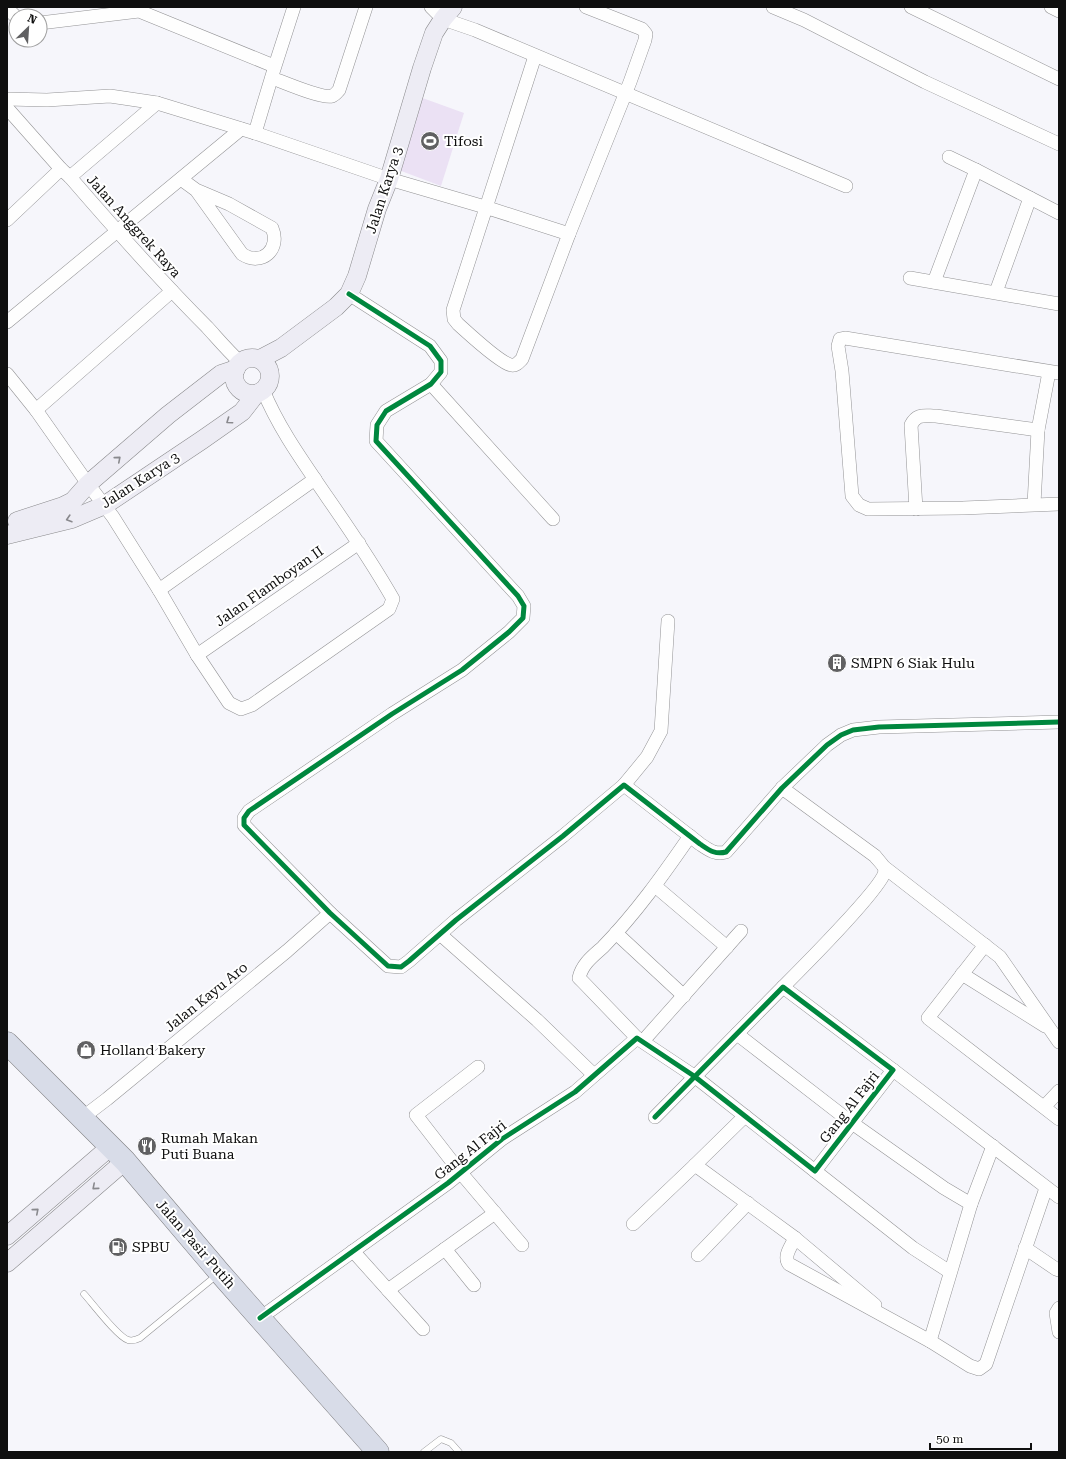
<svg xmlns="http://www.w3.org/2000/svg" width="1066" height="1459" font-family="'Roboto Serif',serif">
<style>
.pitch{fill:#ebe1f4}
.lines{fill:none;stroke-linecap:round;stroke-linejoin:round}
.lane-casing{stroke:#939395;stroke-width:7}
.street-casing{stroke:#939395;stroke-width:14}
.secondary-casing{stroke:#8a8a8c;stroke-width:19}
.highway-casing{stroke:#808083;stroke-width:23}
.lane{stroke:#fefefe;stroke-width:6}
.street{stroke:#fefefe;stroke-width:13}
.secondary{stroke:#edecf4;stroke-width:18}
.highway{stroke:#d8dce8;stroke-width:22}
.cycleway-casing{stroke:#fff;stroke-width:8}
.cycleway{stroke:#00873e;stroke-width:5}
.oneway{stroke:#89898d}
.labels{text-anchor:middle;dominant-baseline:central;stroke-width:4;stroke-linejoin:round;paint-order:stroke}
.poi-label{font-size:14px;fill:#0f0f0f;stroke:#fff;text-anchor:start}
.street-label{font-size:14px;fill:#0f0f0f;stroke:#fff}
</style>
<rect width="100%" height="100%" fill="#f6f6fb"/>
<path class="pitch" d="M 417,96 L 464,113 L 441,186 L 396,169 Z"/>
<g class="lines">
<defs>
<g id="lane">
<path d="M 84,1294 C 93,1304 117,1336 128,1340 C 132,1341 136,1340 140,1338 L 217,1275"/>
<path d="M 424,1452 L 441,1439 L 451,1443 L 459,1452"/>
</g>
<g id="street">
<path d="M 431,7 L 443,19 L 475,30 L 846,186"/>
<path d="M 773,7 L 804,20 L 925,82 L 1059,144"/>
<path d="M 911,7 L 1059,79"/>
<path d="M 1051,7 L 1059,11"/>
<path d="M 7,8 L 16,17"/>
<path d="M 40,23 L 139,11 L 274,66"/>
<path d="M 272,78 C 283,82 322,99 332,96 C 335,95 337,92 339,90 L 366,7"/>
<path d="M 7,99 L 47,100 L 110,96 L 157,103 L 255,133 L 389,179 L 485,207 L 569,234 L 522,359 C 519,362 516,366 511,365 C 500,363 468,333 458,324 L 454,319 L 453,310 L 535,56"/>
<path d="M 7,108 L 61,169 L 70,177 C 114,228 159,279 207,327 C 218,339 228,351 240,362"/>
<path d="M 255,133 C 267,91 280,49 294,7"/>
<path d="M 976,170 L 1059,213"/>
<path d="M 70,177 L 157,103"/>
<path d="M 181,179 L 196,190 L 242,254 C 262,267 281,249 272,228 L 229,204 L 196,190"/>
<path d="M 7,220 L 61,169"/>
<path d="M 569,234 L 630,82 L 645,40 L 646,34 L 642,29 L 586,7"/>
<path d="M 910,278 L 1059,304"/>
<path d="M 934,282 L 976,170 L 949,157"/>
<path d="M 996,292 L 1030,198"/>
<path d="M 349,294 L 430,346 L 441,361 L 441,372 L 431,384 L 386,411 L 377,425 L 376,441 L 518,596 L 524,606 L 523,618 L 509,632 L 462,670 L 392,714 L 249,811 L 244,818 L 244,825 L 330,913 L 388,966 L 401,967 L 409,961 L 456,920 L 563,836 L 624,785 L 700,844 C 709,850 715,855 726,852 L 782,788 L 827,745 L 841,735 L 853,730 L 879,727 L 1059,722"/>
<path d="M 7,322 L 241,129"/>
<path d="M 1059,373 L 845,338 L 840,339 L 838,346 L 842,371 L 852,496 L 859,505 L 868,509 L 963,508 L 1059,504"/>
<path d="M 7,374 L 36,410 L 88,484 L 113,517 L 159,590 L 197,655 L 229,703 L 241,709 L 252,705 L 389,609 L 393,599 C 373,564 350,530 327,497 C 304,463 279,429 263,390"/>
<path d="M 431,384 L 553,519"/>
<path d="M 36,410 L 172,291"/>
<path d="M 1034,504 L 1038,430 L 1049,372"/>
<path d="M 916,509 L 911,425 C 917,413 924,416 936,416 L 1038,430"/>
<path d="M 159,590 L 315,479"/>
<path d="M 197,655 L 359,543"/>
<path d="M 624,785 L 647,757 L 661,731 L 668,621"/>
<path d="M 782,788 L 875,856 C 878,860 885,866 885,871 C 883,887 799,971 783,987"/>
<path d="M 884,867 L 1000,957 L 1059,1042"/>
<path d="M 655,886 L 727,947"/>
<path d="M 616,933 L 684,996"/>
<path d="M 441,935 L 537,1020 L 594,1075"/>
<path d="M 985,945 L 928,1018 L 1059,1119"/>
<path d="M 962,974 L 1045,1026"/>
<path d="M 737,1034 L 852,1123 L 944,1188 L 971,1204"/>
<path d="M 637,1038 L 583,982 L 579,978 C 582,964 593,956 603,947 C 636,913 663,875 690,836"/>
<path d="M 643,1041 L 741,931"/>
<path d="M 478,1067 L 416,1115 L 461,1173 L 522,1245"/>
<path d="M 893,1070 L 1059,1197"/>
<path d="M 1044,1107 L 1059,1091"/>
<path d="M 745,1116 L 695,1165 L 795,1238 L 875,1305"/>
<path d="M 82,1118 L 107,1099 L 287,951 L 330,913"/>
<path d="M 815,1171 L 913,1248 L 950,1272"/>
<path d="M 633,1224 L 695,1165"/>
<path d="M 795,1238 C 791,1247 783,1256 789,1264 L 930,1341 L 970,1366 L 979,1369 L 986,1364 L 1046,1188"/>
<path d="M 1025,1248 L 1056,1269 L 1059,1270"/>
<path d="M 445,1249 L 474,1285"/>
<path d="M 353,1251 L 423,1329"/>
<path d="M 698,1255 L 748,1203"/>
<path d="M 388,1290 L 495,1213"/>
<path d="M 1059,1308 L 1056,1313 L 1059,1332"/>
<path d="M 260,1318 L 448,1183 L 502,1139 L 575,1092 L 637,1038 L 694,1076 L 815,1171 L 893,1070 L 783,987 L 655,1117"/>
<path d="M 930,1341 L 971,1204 L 993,1146"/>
</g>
<g id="secondary">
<circle cx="252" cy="376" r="18"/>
<path d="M 260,359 L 281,348 L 336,307 L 349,294 L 357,276 L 377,209 L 389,179 L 422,68 L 434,33 L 443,19 L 453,7"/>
<path d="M 17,521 L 63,506 L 73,501 L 88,484 L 168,415 L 221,374 L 236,369"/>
<path d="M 7,535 L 72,519 L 105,505 L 202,440 L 242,412 L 256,394"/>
<path d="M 7,1236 L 110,1147"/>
<path d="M 7,1263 L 125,1161"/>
</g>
<path id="highway" d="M 7,1043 L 125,1161 L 220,1273 L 378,1452"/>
</defs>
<use href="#lane" class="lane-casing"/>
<use href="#street" class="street-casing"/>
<use href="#secondary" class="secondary-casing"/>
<use href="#highway" class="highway-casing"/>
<use href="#lane" class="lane"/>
<use href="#street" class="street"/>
<use href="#secondary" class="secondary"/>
<use href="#highway" class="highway"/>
<defs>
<g id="cycleway">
<path d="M 349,294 L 430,346 L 441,361 L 441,372 L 431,384 L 386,411 L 377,425 L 376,441 L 518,596 L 524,606 L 523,618 L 509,632 L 462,670 L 392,714 L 249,811 L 244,818 L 244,825 L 330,913 L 388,966 L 401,967 L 409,961 L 456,920 L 563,836 L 624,785 L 700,844 C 709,850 715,855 726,852 L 782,788 L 827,745 L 841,735 L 853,730 L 879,727 L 1059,722"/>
<path d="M 260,1318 L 448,1183 L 502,1139 L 575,1092 L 637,1038 L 694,1076 L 815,1171 L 893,1070 L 783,987 L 655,1117"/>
</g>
</defs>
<use href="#cycleway" class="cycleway-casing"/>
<use href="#cycleway" class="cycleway"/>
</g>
<defs><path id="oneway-chevron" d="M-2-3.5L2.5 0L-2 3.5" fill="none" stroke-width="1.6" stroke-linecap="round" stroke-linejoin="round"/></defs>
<g class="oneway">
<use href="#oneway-chevron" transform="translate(229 421) rotate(145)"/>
<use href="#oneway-chevron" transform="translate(118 459) rotate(-41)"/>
<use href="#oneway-chevron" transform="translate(69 519) rotate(163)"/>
<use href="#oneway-chevron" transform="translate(95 1187) rotate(139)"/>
<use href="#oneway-chevron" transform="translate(36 1211) rotate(-41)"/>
</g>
<defs>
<symbol id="stadium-disc" viewBox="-11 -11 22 22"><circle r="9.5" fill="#606062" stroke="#fff"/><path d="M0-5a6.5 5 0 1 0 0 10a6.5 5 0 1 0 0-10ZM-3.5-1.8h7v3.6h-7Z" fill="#fff"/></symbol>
<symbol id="building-disc" viewBox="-11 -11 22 22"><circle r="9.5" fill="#606062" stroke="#fff"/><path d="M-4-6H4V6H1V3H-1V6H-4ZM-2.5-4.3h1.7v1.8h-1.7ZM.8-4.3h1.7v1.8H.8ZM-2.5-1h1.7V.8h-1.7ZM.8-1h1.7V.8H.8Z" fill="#fff"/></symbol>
<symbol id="shop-disc" viewBox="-11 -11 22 22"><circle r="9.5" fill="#606062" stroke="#fff"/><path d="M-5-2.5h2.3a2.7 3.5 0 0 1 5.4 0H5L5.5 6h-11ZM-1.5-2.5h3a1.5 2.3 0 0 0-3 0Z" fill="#fff"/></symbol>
<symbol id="restaurant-disc" viewBox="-11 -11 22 22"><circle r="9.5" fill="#606062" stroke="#fff"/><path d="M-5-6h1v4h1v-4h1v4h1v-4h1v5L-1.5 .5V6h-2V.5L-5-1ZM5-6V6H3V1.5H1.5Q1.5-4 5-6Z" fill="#fff"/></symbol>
<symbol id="fuel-disc" viewBox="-11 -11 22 22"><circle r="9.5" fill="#606062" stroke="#fff"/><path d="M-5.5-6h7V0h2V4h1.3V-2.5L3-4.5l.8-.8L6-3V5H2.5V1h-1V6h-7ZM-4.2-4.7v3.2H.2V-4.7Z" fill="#fff"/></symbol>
</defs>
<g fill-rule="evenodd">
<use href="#stadium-disc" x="419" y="130" width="22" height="22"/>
<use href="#building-disc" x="826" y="652" width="22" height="22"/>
<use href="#shop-disc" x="75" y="1039" width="22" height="22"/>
<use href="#restaurant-disc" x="136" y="1135" width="22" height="22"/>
<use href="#fuel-disc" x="107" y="1236" width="22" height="22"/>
</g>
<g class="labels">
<g class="poi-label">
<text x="444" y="141">Tifosi</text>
<text x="851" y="663">SMPN 6 Siak Hulu</text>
<text x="100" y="1050">Holland Bakery</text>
<text x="161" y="1138">Rumah Makan<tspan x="161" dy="16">Puti Buana</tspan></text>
<text x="132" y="1247">SPBU</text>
</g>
<g class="street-label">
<text transform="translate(384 190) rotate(-72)">Jalan Karya 3</text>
<text transform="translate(134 226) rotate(48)">Jalan Anggrek Raya</text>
<text transform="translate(140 480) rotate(-33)">Jalan Karya 3</text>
<text transform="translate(269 586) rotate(-35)">Jalan Flamboyan II</text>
<text transform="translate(206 997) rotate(-39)">Jalan Kayu Aro</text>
<text transform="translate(849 1107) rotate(-52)">Gang Al Fajri</text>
<text transform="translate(470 1150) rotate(-38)">Gang Al Fajri</text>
<text transform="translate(196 1244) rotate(49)">Jalan Pasir Putih</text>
</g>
</g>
<rect width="1066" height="1459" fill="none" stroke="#0f0f0f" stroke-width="16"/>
<g transform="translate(28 28) rotate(25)"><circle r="19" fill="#ffffff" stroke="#9f9f9f"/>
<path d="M0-3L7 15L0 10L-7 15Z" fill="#606062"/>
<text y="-6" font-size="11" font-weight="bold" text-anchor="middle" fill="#0f0f0f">N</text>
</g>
<path d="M930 1443v6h101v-6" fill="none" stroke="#0f0f0f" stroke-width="2"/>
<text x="936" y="1443" font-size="12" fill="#0f0f0f" stroke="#ffffff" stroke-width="3" paint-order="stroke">50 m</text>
</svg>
